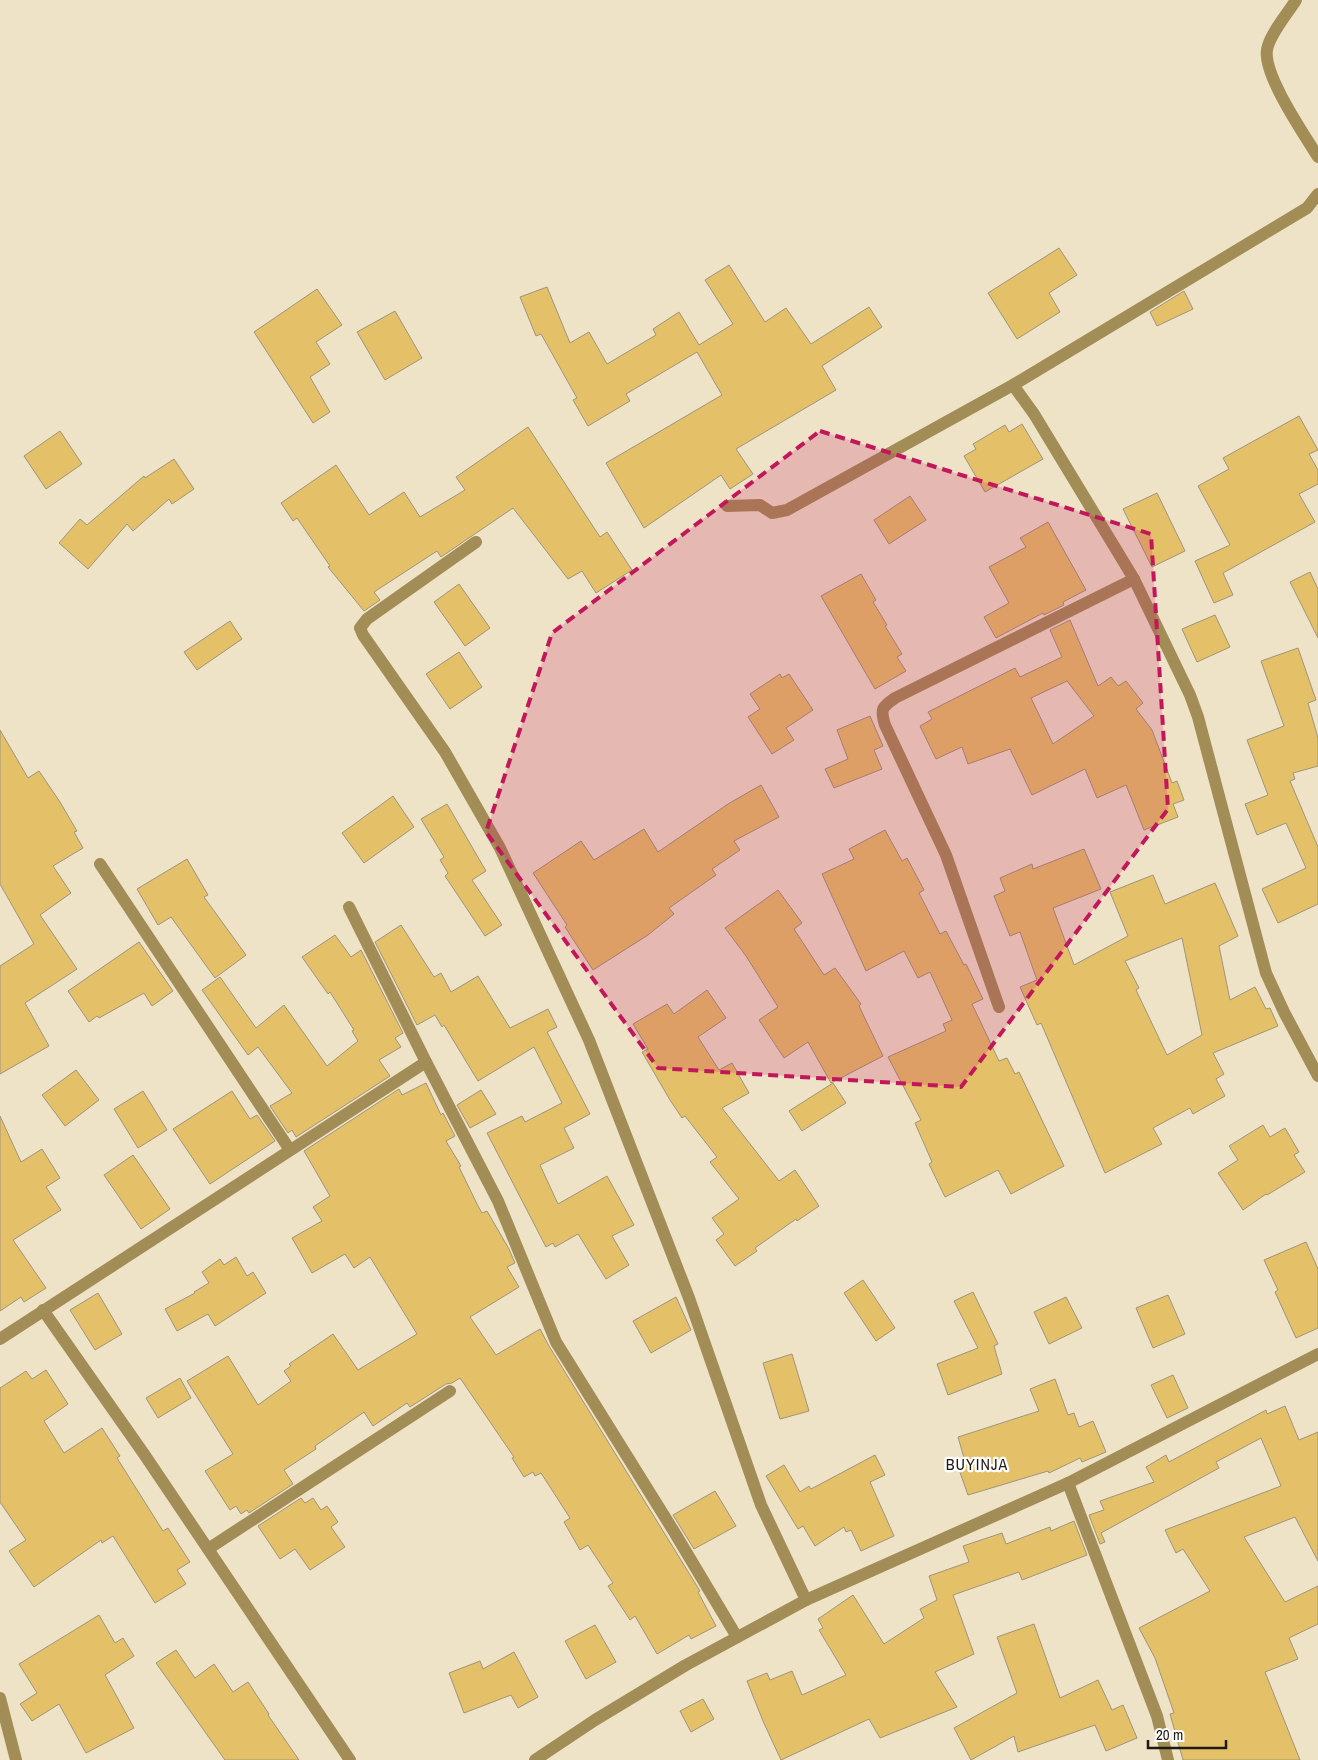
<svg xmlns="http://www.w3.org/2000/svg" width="1318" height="1760" font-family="'Archivo Narrow',sans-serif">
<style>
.building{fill:#e4c169;stroke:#9f947b;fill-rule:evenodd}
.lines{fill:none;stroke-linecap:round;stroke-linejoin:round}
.street{stroke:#a38d56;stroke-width:12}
.marked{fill:#c2185b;fill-opacity:0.2;stroke:#c2185b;stroke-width:4;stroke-dasharray:10 6;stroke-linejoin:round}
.labels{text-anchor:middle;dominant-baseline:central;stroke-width:4.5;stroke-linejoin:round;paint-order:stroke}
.quarter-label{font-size:16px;letter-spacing:1px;fill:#1e1a10;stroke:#fff}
</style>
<rect width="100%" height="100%" fill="#eee2c7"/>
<g class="building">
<path d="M 1059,248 L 1077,275 L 1049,293 L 1060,312 L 1017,339 L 988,293 Z"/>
<path d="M 729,265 L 765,322 L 786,308 L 811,344 L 869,307 L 882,327 L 822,366 L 836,390 L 736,449 L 753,474 L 730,489 L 721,475 L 644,528 L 606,463 L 722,395 L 697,352 L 626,394 L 630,401 L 588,426 L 573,400 L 577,398 L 541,334 L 536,336 L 520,297 L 547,287 L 570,343 L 589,332 L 607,364 L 656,335 L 653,329 L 679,312 L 699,345 L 733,324 L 705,280 Z"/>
<path d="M 317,289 L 342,325 L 316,342 L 330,364 L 310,377 L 330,412 L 313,423 L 254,332 Z"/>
<path d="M 1184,291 L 1193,309 L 1157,326 L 1150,312 Z"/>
<path d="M 395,311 L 422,358 L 385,380 L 357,332 Z"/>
<path d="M 1299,416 L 1318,450 L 1309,454 L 1318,470 L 1318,484 L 1299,494 L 1315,522 L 1223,573 L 1233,595 L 1214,603 L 1195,561 L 1230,545 L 1198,486 L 1229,469 L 1223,458 Z"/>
<path d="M 1022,424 L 1043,459 L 985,492 L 964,456 L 976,449 L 973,444 L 1005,425 L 1009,432 Z"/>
<path d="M 528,427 L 600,537 L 607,532 L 632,570 L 596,593 L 582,571 L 568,579 L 513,508 L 441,557 L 437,551 L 374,592 L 380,600 L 364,611 L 328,567 L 330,566 L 297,518 L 293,521 L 281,503 L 336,465 L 369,515 L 404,492 L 420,517 L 465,490 L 456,477 Z"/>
<path d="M 60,431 L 82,464 L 46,489 L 24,456 Z"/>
<path d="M 174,459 L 194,489 L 172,504 L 169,499 L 133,531 L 127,524 L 88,569 L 59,543 L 80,519 L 87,525 L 144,476 L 145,478 Z"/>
<path d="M 1157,493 L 1185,551 L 1152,567 L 1123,509 Z"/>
<path d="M 910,496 L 926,520 L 889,544 L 874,520 Z"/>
<path d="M 1048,522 L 1086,590 L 1063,602 L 1064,605 L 1044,615 L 1043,613 L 996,638 L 984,617 L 1009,603 L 989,567 L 1026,547 L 1020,538 Z"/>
<path d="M 1310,572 L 1318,589 L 1318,638 L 1290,582 Z"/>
<path d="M 861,574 L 876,600 L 873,602 L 887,625 L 885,626 L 902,654 L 897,657 L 906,671 L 875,689 L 821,596 Z"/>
<path d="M 459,584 L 490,628 L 465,646 L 434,602 Z"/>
<path d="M 1215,615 L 1230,647 L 1197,662 L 1182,629 Z"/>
<path d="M 1070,620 L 1098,686 L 1111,677 L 1118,686 L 1126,681 L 1143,703 L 1136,709 L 1152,730 L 1172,783 L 1177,781 L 1184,800 L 1173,804 L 1178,817 L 1144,830 L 1126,785 L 1097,798 L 1085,769 L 1032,795 L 1010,749 L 968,764 L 962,747 L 936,759 L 920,726 L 932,719 L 928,712 L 1015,668 L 1020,677 L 1062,657 L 1050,630 ZM 1067,681 L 1094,716 L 1053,744 L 1031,698 Z"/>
<path d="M 230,621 L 242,639 L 197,670 L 184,652 Z"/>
<path d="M 1298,648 L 1316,700 L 1308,703 L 1318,738 L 1318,766 L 1293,773 L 1295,779 L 1290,781 L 1318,847 L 1318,904 L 1278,923 L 1262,889 L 1306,868 L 1286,823 L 1257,835 L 1245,804 L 1268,795 L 1247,740 L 1284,726 L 1261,661 Z"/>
<path d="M 459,652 L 482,687 L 450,709 L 426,674 Z"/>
<path d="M 780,674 L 782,678 L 789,674 L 813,710 L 786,728 L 794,740 L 772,754 L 748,717 L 760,709 L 750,694 Z"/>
<path d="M 870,716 L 883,746 L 874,750 L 882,769 L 834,788 L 825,769 L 848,759 L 837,730 Z"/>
<path d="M 0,730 L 28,778 L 39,771 L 60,802 L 77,831 L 74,832 L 83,848 L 53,866 L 71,893 L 40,915 L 77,969 L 25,1003 L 49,1046 L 0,1074 L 0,966 L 34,944 L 0,884 Z"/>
<path d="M 761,785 L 779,817 L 734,841 L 740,850 L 712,869 L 716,875 L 669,908 L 674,914 L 648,935 L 593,970 L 565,927 L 567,925 L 533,873 L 581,841 L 594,860 L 644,829 L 658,852 L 728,804 Z"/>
<path d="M 393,796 L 414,827 L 364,863 L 342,833 Z"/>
<path d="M 447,804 L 486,871 L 472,880 L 502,925 L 485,936 L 445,876 L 448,873 L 440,860 L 444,857 L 421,819 Z"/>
<path d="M 885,830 L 902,861 L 907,858 L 924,890 L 919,893 L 940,934 L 946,931 L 964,965 L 966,964 L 983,999 L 972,1004 L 999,1061 L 1007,1058 L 1015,1074 L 1019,1072 L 1064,1166 L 1011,1194 L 998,1170 L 945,1197 L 929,1164 L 932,1162 L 915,1123 L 921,1120 L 888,1057 L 946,1031 L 943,1024 L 952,1020 L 930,972 L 918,978 L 904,951 L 866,971 L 822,874 L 854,859 L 849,849 Z"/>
<path d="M 1084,849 L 1101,889 L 1053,908 L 1074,965 L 1128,936 L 1110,892 L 1153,875 L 1165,904 L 1215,883 L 1238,936 L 1219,946 L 1230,1000 L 1255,987 L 1266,1009 L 1270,1008 L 1278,1026 L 1213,1053 L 1224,1074 L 1216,1079 L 1225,1096 L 1193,1114 L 1190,1108 L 1153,1128 L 1162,1144 L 1105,1173 L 1041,1023 L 1037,1025 L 1020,987 L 1037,980 L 1020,932 L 1010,936 L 994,896 L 1005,891 L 1000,878 L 1032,864 L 1033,869 ZM 1182,938 L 1202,1035 L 1167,1055 L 1136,990 L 1139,988 L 1125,961 Z"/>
<path d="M 187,859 L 208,895 L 204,897 L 246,955 L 215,978 L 171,917 L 158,925 L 137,889 Z"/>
<path d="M 778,890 L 802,923 L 794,929 L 824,975 L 835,968 L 861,1004 L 859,1006 L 883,1056 L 831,1083 L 808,1042 L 784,1058 L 759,1020 L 778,1007 L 746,956 L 725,928 Z"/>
<path d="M 401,925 L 434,977 L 441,973 L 451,992 L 478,976 L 510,1028 L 548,1009 L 557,1027 L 547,1032 L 590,1114 L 564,1128 L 574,1148 L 540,1165 L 558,1204 L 607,1176 L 634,1225 L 612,1236 L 629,1265 L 606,1279 L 578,1234 L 555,1247 L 553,1243 L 546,1247 L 487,1133 L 522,1116 L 525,1122 L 562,1103 L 534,1047 L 478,1081 L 444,1025 L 442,1027 L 435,1015 L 417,1025 L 375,942 Z"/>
<path d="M 335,935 L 351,957 L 361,950 L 403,1033 L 395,1038 L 401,1047 L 379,1060 L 390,1076 L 296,1137 L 292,1130 L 288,1133 L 270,1106 L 292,1093 L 258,1047 L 248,1055 L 202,990 L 220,977 L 256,1028 L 284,1005 L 327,1066 L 358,1041 L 352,1031 L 354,1030 L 330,992 L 328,994 L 302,957 Z"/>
<path d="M 139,942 L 173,991 L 152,1006 L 144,993 L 99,1018 L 97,1016 L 89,1022 L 68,991 Z"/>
<path d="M 707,990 L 726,1018 L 698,1037 L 719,1070 L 732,1063 L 749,1093 L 722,1108 L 779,1181 L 795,1170 L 819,1206 L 797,1221 L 796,1219 L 755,1248 L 757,1251 L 735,1266 L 716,1240 L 724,1234 L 712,1218 L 739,1199 L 710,1162 L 717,1157 L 685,1116 L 682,1118 L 670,1100 L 642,1052 L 648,1049 L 633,1024 L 667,1004 L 674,1014 Z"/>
<path d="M 76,1070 L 99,1100 L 65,1126 L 42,1095 Z"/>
<path d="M 426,1083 L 441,1115 L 443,1113 L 455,1136 L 446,1141 L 461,1166 L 459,1167 L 478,1206 L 482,1213 L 487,1211 L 509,1249 L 515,1263 L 507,1267 L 519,1287 L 470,1317 L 496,1355 L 540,1329 L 549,1346 L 700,1591 L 698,1592 L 716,1626 L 691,1639 L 689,1635 L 657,1654 L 635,1616 L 630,1620 L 608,1586 L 613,1583 L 588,1545 L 580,1550 L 564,1522 L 570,1518 L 541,1473 L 535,1476 L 533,1472 L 524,1477 L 512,1458 L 514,1457 L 460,1378 L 452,1383 L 446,1384 L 410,1407 L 407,1403 L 373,1426 L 364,1412 L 315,1446 L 316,1449 L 284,1470 L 293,1484 L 249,1513 L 247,1510 L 241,1514 L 236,1506 L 230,1510 L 205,1471 L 233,1454 L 187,1381 L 228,1356 L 258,1405 L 291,1381 L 284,1371 L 291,1366 L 289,1364 L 333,1334 L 358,1370 L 417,1334 L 370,1257 L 354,1268 L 345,1254 L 312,1273 L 292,1238 L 322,1221 L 313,1207 L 330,1196 L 304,1151 L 399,1089 L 402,1095 Z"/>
<path d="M 833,1083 L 846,1103 L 802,1131 L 789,1111 Z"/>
<path d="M 481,1090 L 496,1114 L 470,1128 L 457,1105 Z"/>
<path d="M 143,1091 L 167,1130 L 138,1148 L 114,1109 Z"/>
<path d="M 232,1091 L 250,1119 L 257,1115 L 275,1141 L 210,1184 L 173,1129 Z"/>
<path d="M 0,1116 L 21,1162 L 42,1149 L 60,1178 L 46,1187 L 61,1210 L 13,1240 L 46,1288 L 24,1302 L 21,1297 L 0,1311 Z"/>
<path d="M 1263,1125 L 1270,1137 L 1285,1128 L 1299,1152 L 1294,1155 L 1305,1172 L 1267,1195 L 1266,1194 L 1243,1210 L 1218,1173 L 1238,1160 L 1229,1146 Z"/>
<path d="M 133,1155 L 170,1209 L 141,1229 L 104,1175 Z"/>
<path d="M 1306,1242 L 1318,1269 L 1318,1328 L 1296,1338 L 1275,1292 L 1278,1290 L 1264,1260 Z"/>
<path d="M 236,1257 L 247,1276 L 253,1272 L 266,1293 L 215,1326 L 208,1314 L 177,1331 L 165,1309 L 195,1293 L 194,1292 L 209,1283 L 202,1272 L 220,1259 L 224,1265 Z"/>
<path d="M 863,1280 L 895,1328 L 876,1341 L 844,1293 Z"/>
<path d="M 973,1292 L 998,1344 L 994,1346 L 1002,1374 L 948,1395 L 937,1364 L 978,1348 L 954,1301 Z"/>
<path d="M 98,1293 L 122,1334 L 95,1350 L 70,1310 Z"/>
<path d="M 1168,1295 L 1185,1334 L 1153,1348 L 1136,1308 Z"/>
<path d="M 676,1297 L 691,1330 L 651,1353 L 633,1321 Z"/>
<path d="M 1066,1297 L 1082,1328 L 1049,1344 L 1034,1312 Z"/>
<path d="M 792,1354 L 809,1411 L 780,1419 L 763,1363 Z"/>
<path d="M 46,1370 L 68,1404 L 44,1421 L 64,1453 L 102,1428 L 120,1456 L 117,1458 L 163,1531 L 168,1528 L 190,1562 L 177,1570 L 186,1584 L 155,1603 L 113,1536 L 102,1543 L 101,1540 L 34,1587 L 9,1551 L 26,1540 L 0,1502 L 0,1388 L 26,1371 L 32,1379 Z"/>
<path d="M 1173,1375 L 1188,1408 L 1167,1418 L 1151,1385 Z"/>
<path d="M 180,1378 L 191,1398 L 158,1418 L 146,1398 Z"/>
<path d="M 1055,1379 L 1068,1415 L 1074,1413 L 1079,1427 L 1093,1421 L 1106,1452 L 1082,1462 L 1080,1458 L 1049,1473 L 1048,1471 L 968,1495 L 956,1461 L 964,1458 L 958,1437 L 1039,1411 L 1030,1389 Z"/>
<path d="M 1285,1406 L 1299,1440 L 1318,1432 L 1318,1561 L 1295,1517 L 1244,1537 L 1285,1602 L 1318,1586 L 1318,1624 L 1289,1638 L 1298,1659 L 1265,1672 L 1300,1760 L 1183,1760 L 1170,1714 L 1174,1713 L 1155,1658 L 1139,1628 L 1210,1591 L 1183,1549 L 1176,1553 L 1165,1530 L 1281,1486 L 1261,1438 L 1216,1462 L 1219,1468 L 1101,1533 L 1105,1542 L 1100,1544 L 1089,1515 L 1104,1510 L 1100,1501 L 1154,1482 L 1146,1467 L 1166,1455 L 1169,1462 L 1266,1410 L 1267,1414 Z"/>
<path d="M 875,1455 L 885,1475 L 870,1482 L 894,1536 L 861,1551 L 851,1530 L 846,1532 L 844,1527 L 815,1546 L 803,1526 L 798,1529 L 766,1476 L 784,1465 L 800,1492 L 809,1486 L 811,1489 Z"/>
<path d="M 715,1491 L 736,1526 L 694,1549 L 673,1515 Z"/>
<path d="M 301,1498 L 305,1503 L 313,1498 L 321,1510 L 327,1506 L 338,1522 L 331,1527 L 345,1547 L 310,1570 L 295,1549 L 280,1559 L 258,1526 Z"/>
<path d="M 1074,1521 L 1087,1555 L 1022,1580 L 1019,1572 L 953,1595 L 974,1654 L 935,1672 L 957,1707 L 880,1738 L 869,1719 L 781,1760 L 763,1721 L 747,1681 L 767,1673 L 770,1680 L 792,1671 L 802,1695 L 846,1675 L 819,1630 L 823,1628 L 818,1619 L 853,1595 L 884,1644 L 924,1618 L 920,1609 L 937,1600 L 929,1576 L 969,1562 L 963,1546 L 1002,1533 L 1006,1544 L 1050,1527 L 1051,1531 Z"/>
<path d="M 99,1615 L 115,1643 L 123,1638 L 134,1656 L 105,1675 L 134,1728 L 86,1753 L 59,1704 L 32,1721 L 20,1704 L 37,1693 L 19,1664 Z"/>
<path d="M 1034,1624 L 1060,1698 L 1098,1680 L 1112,1710 L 1123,1705 L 1137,1738 L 1106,1751 L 1095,1725 L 1018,1752 L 1014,1736 L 971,1760 L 954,1728 L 1017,1693 L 997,1637 Z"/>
<path d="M 595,1625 L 616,1662 L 586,1679 L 565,1641 Z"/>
<path d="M 176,1650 L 195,1678 L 214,1664 L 233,1692 L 248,1682 L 269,1714 L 268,1715 L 299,1760 L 225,1760 L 156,1663 Z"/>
<path d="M 514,1652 L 538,1697 L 518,1708 L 511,1695 L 464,1713 L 449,1673 L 480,1661 L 483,1669 Z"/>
<path d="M 703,1699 L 714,1719 L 691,1732 L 680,1711 Z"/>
</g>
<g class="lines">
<g class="street">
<path d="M 1296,0 C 1288,13 1269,35 1267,50 C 1263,75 1304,134 1318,157"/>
<path d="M 1013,385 L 1034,414 L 1134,579 L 1190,695 L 1198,717 L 1266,973 L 1284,1012 L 1318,1076"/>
<path d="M 727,506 L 760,505 L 772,513 L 787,510 L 1013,385 L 1307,208 L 1318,194"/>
<path d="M 476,542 L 367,619 L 360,628 L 363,635 L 445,752 L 500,848 L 589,1040 L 689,1298 L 761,1505 L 806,1600"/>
<path d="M 100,864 L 290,1150"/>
<path d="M 349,907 L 426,1062 L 498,1201 L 556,1342 L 673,1530 L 737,1637"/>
<path d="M 999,1007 L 946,855 L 885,725 C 880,709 882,707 895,698 L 1134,579"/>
<path d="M 43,1310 L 144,1454 L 350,1760"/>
<path d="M 0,1339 L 426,1062"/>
<path d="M 1068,1483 L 1157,1716 L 1168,1760"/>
<path d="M 208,1549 L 450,1391"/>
<path d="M 0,1698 L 16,1760"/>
<path d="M 535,1760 L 595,1720 L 686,1665 L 806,1600 L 1068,1483 L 1318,1354"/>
</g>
</g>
<path class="marked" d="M 820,431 L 1151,534 L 1168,809 L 961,1087 L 658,1068 L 486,832 L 552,633 Z"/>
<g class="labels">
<g class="quarter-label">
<text x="977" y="1464">BUYINJA</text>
</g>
</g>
<path d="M1148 1740v8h78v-8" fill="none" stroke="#1e1a10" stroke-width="2.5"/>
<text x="1156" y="1740" font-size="15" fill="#1e1a10" stroke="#ffffff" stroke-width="4" paint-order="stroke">20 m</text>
</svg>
